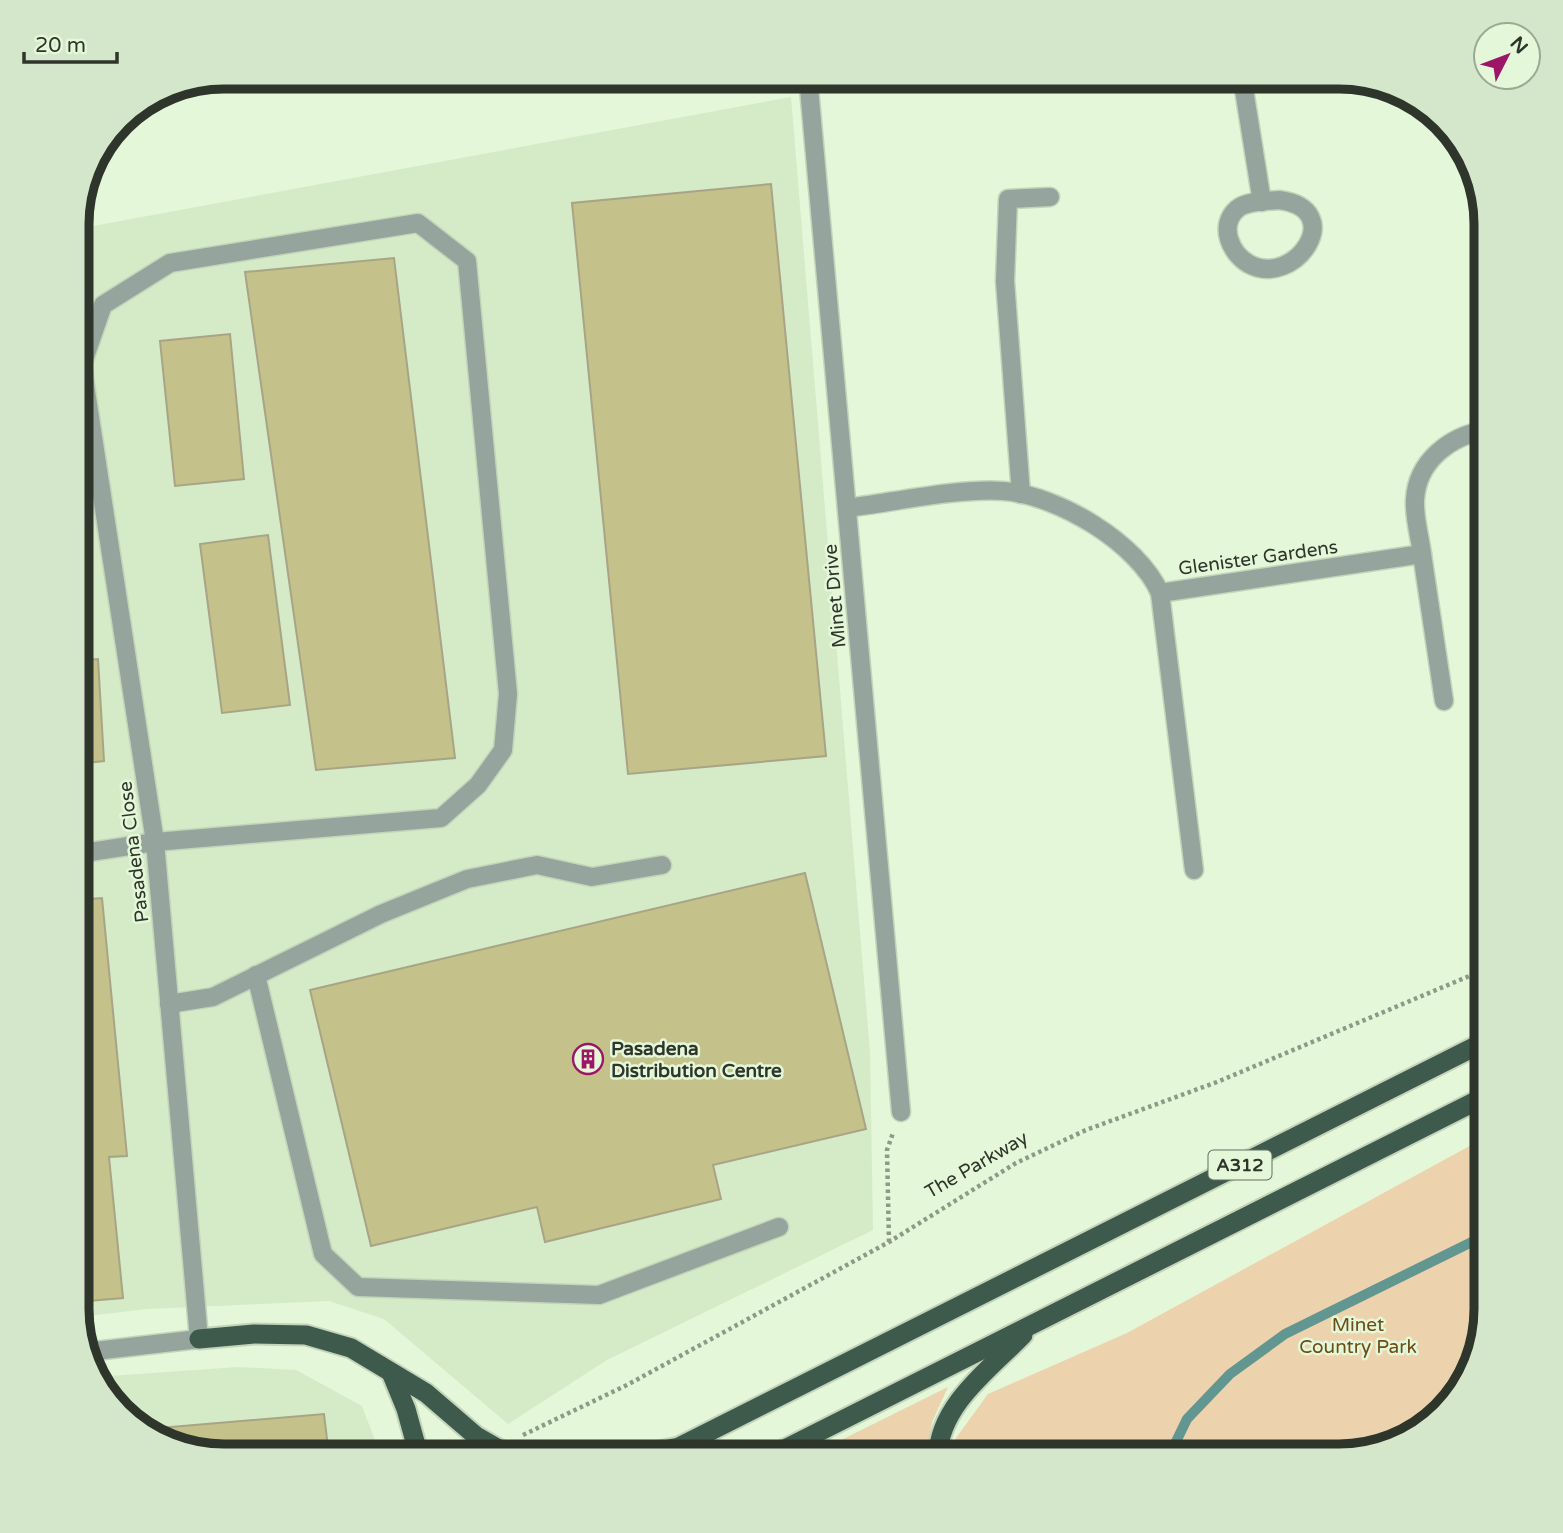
<svg xmlns="http://www.w3.org/2000/svg" width="1563" height="1533" viewBox="0 0 1563 1533" font-family="'Varela Round',sans-serif">
	<style>
		.built { fill: #d5eac7 }
		.green { fill: #ecd2ad }
		.lines { fill: none; stroke-linecap: round; stroke-linejoin: round }
		.stream { stroke: #629690; stroke-width: 10 }
		.building { fill: #c4c18a; stroke: #a7a586; stroke-width: 2 }
		.service-casing { stroke: #c3d4ba; stroke-width: 21 }
		.minor-casing { stroke: #c3d4ba; stroke-width: 21 }
		.tertiary-casing { stroke: #c3d4ba; stroke-width: 21 }
		.trunk-casing { stroke: #c3d4ba; stroke-width: 23 }
		.path { stroke: #8d9a85; stroke-width: 4.5; stroke-dasharray: 3.5 3.5; stroke-linecap: butt }
		.service { stroke: #95a49c; stroke-width: 18 }
		.minor { stroke: #95a49c; stroke-width: 18 }
		.tertiary { stroke: #95a49c; stroke-width: 18 }
		.trunk { stroke: #3e5a4c; stroke-width: 19 }
		.labels { text-anchor: middle; stroke-width: 5; stroke-linejoin: round; paint-order: stroke }
		.shield { fill: #e4f7d9; stroke: #656f5e; stroke-width: 2 }
		.shield-label { font-size: 18px; font-weight: bold; fill: #2e352a }
		.street-label { font-size: 19px; fill: #2e352a; stroke: #e4f7d9 }
		.poi-label { font-size: 19px; font-weight: bold; fill: #2e352a; stroke: #e4f7d9; text-anchor: start }
		.park-label { font-size: 19px; fill: #6d4c15; stroke: #e4f7d9 }
		.rim { fill: none; stroke: #2e352a; stroke-width: 9 }
	</style>
	<rect width="100%" height="100%" fill="#e4f7d9"/>
	<g class="built">
		<path d="M791,97L870,1053L873,1230L607,1360L508,1424L384,1319L329,1301L147,1309L79,1317L77,229Z"/>
		<path d="M238,1367L296,1370L362,1406L381,1456H225L168,1445L114,1406L96,1377Z"/>
	</g>
	<g class="green">
		<path d="M1486,1137V1308L1475,1365L1436,1419L1394,1445L1339,1456H951L956,1438L988,1394L1127,1333Z"/>
		<path d="M948,1387L932,1422L927,1456H838L817,1452Z"/>
	</g>
	<g class="lines">
		<path class="stream" d="M1169,1456L1187,1419L1230,1374L1285,1334L1486,1235"/>
	</g>
	<g class="building">
		<path d="M771,184L826,756L628,774L572,203Z"/>
		<path d="M394,258L455,758L316,770L245,272Z"/>
		<path d="M230,334L244,479L175,486L160,341Z"/>
		<path d="M268,535L290,705L222,713L200,544Z"/>
		<path d="M77,543L82,590H77Z"/>
		<path d="M98,659L104,761L77,764V661Z"/>
		<path d="M805,873L866,1129L713,1165L721,1199L545,1242L537,1207L371,1246L310,990Z"/>
		<path d="M102,898L127,1156L109,1157L123,1298L77,1302V900Z"/>
		<path d="M324,1414L329,1456H225L168,1445L147,1429Z"/>
	</g>
	<g class="lines">
		<g class="service-casing">
			<g id="service">
				<path d="M1160,593L1194,870"/>
				<path d="M256,975L323,1254L358,1287L599,1295L779,1227"/>
				<path d="M169,1004L213,997L381,914L467,879L537,865L592,877L662,865"/>
			</g>
		</g>
		<g class="minor-casing">
			<g id="minor">
				<path d="M808,77L901,1112"/>
				<path d="M1242,77L1262,202"/>
				<path d="M1279,200C1349,209 1295,289 1249,264C1231,254 1218,226 1237,209C1246,201 1267,201 1279,200Z"/>
				<path d="M77,357L82,365L155,842L199,1339"/>
				<path d="M1021,494L1005,281L1008,199L1050,197"/>
				<path d="M847,508C895,502 957,488 1003,491C1058,495 1138,543 1160,593L1422,554C1420,537 1414,518 1415,500C1417,461 1450,436 1486,430"/>
				<path d="M1422,554L1444,701"/>
				<path d="M77,854L155,842L441,818L478,785L503,750L508,694L467,261L418,223L170,263L103,305L82,365"/>
			</g>
		</g>
		<g class="tertiary-casing">
			<path id="tertiary" d="M86,1352L199,1339"/>
		</g>
		<g class="trunk-casing">
			<g id="trunk">
				<path d="M199,1339L254,1334L306,1335L351,1348L426,1393L476,1436L511,1456"/>
				<path d="M392,1375L406,1409L419,1456"/>
				<path d="M634,1456L674,1448"/>
				<path d="M661,1456L1486,1041"/>
				<path d="M771,1456L1486,1096"/>
				<path d="M938,1456C939,1405 991,1368 1023,1335"/>
			</g>
		</g>
		<g class="path">
			<path d="M889,1242L887,1150L893,1133"/>
			<path d="M523,1435L627,1385L889,1242L1016,1163L1086,1130L1217,1082L1486,969"/>
		</g>
		<use href="#service" class="service"/>
		<use href="#minor" class="minor"/>
		<use href="#tertiary" class="tertiary"/>
		<use href="#trunk" class="trunk"/>
	</g>
	<defs>
		<g id="building-ring" transform="scale(1.575)"><circle r="9.5" fill="#e4f7d9" stroke="#9c1566" stroke-width="1.5"/><path d="M-4-6H4V6H1V3H-1V6H-4ZM-2.5-4.3h1.7v1.8h-1.7ZM.8-4.3h1.7v1.8H.8ZM-2.5-1h1.7V.8h-1.7ZM.8-1h1.7V.8H.8Z" fill="#9c1566"/></g>
	</defs>
	<g fill-rule="evenodd">
		<use href="#building-ring" x="588" y="1059"/>
	</g>
	<g class="labels">
		<rect class="shield" x="1208.5" y="1150.5" width="63" height="29" rx="5"/>
		<g class="shield-label">
			<text x="1240" y="1171">A312</text>
		</g>
		<g class="street-label">
			<text transform="translate(1258 557) rotate(-8)" y="7">Glenister Gardens</text>
			<text transform="translate(834 596) rotate(-95)" y="7">Minet Drive</text>
			<text transform="translate(133 852) rotate(-97)" y="7">Pasadena Close</text>
			<text transform="translate(976 1164) rotate(-30)" y="7">The Parkway</text>
		</g>
		<g class="poi-label">
			<text x="611" y="1055">Pasadena<tspan x="611" dy="22">Distribution Centre</tspan></text>
		</g>
		<g class="park-label">
			<text x="1358" y="1331">Minet<tspan x="1358" dy="22">Country Park</tspan></text>
		</g>
	</g>
	<path d="M0 0H1563V1533H0ZM224 89H1339A135 135 0 0 1 1474 224V1309A135 135 0 0 1 1339 1444H224A135 135 0 0 1 89 1309V224A135 135 0 0 1 224 89Z" fill="#d5e7cb" fill-rule="evenodd"/>
	<path class="rim" d="M224 89H1339A135 135 0 0 1 1474 224V1309A135 135 0 0 1 1339 1444H224A135 135 0 0 1 89 1309V224A135 135 0 0 1 224 89Z"/>
	<g transform="translate(1507 56) rotate(48)"><circle r="33" fill="#e4f7d9" stroke="#9ba993" stroke-width="2"/>
	<path d="M0-5L12 26L0 18L-12 26Z" fill="#9c1566"/>
	<text y="-10" font-size="19" font-weight="bold" text-anchor="middle" fill="#2e352a">N</text>
	</g>
	<path d="M24 52v10h93v-10" fill="none" stroke="#2e352a" stroke-width="3.5"/>
	<text x="35" y="52" font-size="21" fill="#2e352a" stroke="#e4f7d9" stroke-width="5" paint-order="stroke">20 m</text>
</svg>
